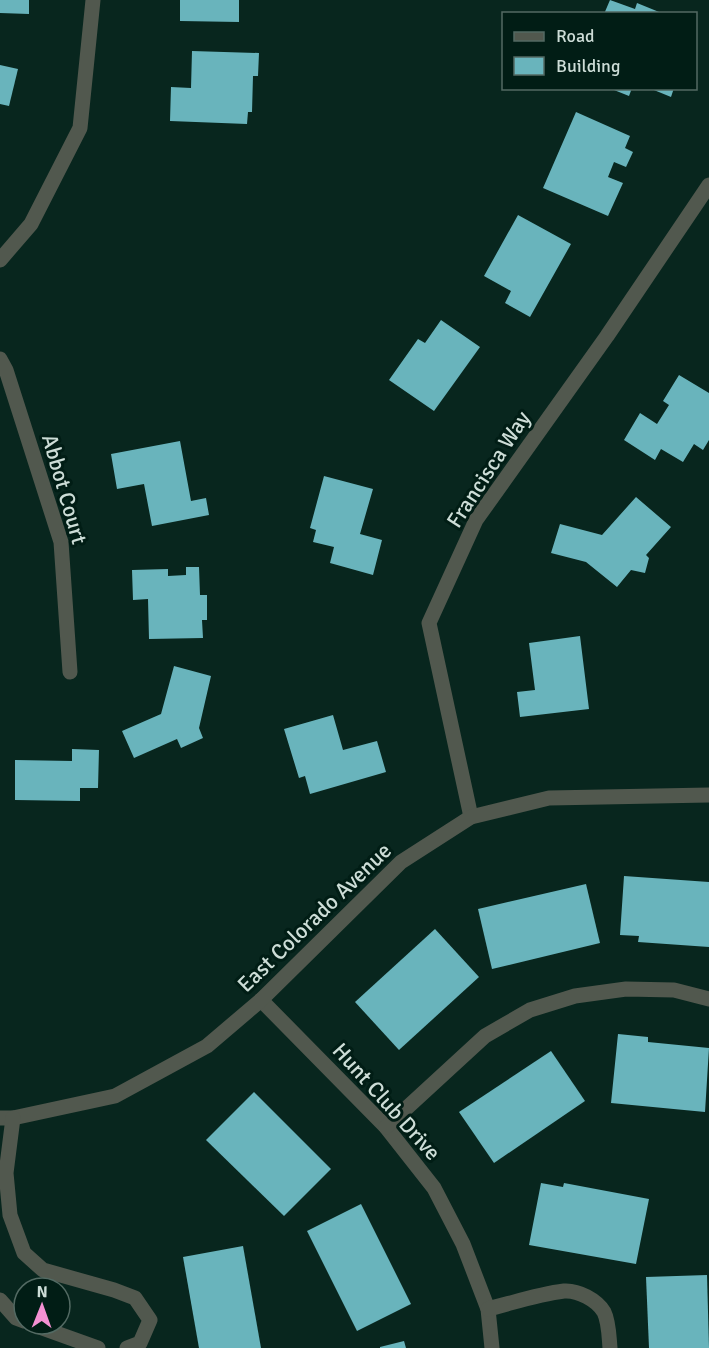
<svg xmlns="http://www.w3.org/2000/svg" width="709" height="1348" viewBox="0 0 709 1348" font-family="Signika,sans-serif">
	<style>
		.building { fill: #69b4bc }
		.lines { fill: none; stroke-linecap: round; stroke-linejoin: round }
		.minor { stroke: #51584e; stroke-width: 15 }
		.labels { text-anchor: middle; stroke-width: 6; stroke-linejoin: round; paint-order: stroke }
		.street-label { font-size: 22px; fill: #cdddd7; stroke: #011d15 }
	</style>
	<rect width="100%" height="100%" fill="#08261e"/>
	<g class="building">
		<path d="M0,0H29V14L0,13Z"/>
		<path d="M180,0H239V22L180,21Z"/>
		<path d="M610,0L635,9L637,3L664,14H604Z"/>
		<path d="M192,51L259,53L258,76H253L252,112H248L247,124L170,121L171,87L191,88Z"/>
		<path d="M0,65L18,69L9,106L0,104Z"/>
		<path d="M609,88H632L629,96Z"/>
		<path d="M649,88H674L671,97Z"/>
		<path d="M576,112L630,136L625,148L633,152L626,167L614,162L608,177L623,183L608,216L543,188Z"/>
		<path d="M518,215L571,244L530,317L505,303L511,291L484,276Z"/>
		<path d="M441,320L480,347L434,411L389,380L418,339L425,343Z"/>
		<path d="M679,375L709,393V440L703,450L694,444L683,462L661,449L655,460L624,440L640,413L657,424L669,405L663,401Z"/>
		<path d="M180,441L191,501L206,498L209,515L152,526L144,484L117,489L111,454Z"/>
		<path d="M324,476L373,489L360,534L382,540L373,575L330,563L334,547L313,542L316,530L310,528Z"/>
		<path d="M636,497L671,527L646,555L649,558L645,573L631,570L617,587L586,562L551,553L560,524L602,535Z"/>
		<path d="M186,567H199L200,595H207V620H202L203,638L149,639L148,599L133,600L132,570L168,569V576L186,575Z"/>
		<path d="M580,636L589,709L520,717L517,692L535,690L529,643Z"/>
		<path d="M174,666L211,676L199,728L203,738L181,748L177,739L134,758L122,731L161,714Z"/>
		<path d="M333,715L343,750L377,741L386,772L310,794L305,776L299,778L284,729Z"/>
		<path d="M72,749L99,750L98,788H80V801L15,800V760L72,761Z"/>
		<path d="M624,876L709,882V947L638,942L639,936L620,935Z"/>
		<path d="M586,884L600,943L492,969L478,909Z"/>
		<path d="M435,929L479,977L399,1050L355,1002Z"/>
		<path d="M618,1034L648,1037V1042L709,1048L705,1112L611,1103Z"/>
		<path d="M551,1051L585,1101L494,1163L459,1112Z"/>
		<path d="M254,1092L331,1169L284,1216L206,1140Z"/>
		<path d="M541,1183L563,1187L564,1183L649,1199L636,1264L529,1245Z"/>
		<path d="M361,1204L411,1304L357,1331L307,1231Z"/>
		<path d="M243,1246L261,1348H199L183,1257Z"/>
		<path d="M707,1275L709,1348H649L646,1277Z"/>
		<path d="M404,1341L406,1348H380V1347Z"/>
	</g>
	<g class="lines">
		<g class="minor">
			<path d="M0,260L31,224L80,128L93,0"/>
			<path d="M0,359L6,370L61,542L70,672"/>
			<path d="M471,817L429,623L476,520L607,336L709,185"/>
			<path d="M261,1000L386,1127L434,1188L463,1244L488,1309L492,1348"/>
			<path d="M0,1118H13L115,1096L207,1046L261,1000L401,862L471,817L549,798L709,795"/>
			<path d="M13,1118L6,1173L10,1215L24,1253L43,1270L114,1290L135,1298L150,1320L140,1343L127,1348"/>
			<path d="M386,1127L485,1036L530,1010L575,996L626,989L674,990L709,999"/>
			<path d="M0,1300L16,1318L24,1321"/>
			<path d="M488,1309C512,1303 539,1294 564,1291C578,1290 597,1300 604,1312C609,1322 609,1337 610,1348"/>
			<path d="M31,1324L98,1348"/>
		</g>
	</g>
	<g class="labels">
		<g class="street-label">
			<text transform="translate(488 469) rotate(-57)" y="8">Francisca Way</text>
			<text transform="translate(65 489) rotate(74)" y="8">Abbot Court</text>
			<text transform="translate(314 917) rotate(-44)" y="8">East Colorado Avenue</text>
			<text transform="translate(387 1101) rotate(48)" y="8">Hunt Club Drive</text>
		</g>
	</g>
	<rect x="502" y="12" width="195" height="78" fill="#011d15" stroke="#536a63" stroke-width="1.5"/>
	<rect x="514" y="32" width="30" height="9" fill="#51584e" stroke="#536a63" stroke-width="1.5"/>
	<text x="556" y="42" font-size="18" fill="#cdddd7">Road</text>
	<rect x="514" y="57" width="30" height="18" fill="#69b4bc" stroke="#536a63" stroke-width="1.5"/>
	<text x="556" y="72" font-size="18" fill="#cdddd7">Building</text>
	<g transform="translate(42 1306) rotate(1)"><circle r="28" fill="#011d15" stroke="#536a63" stroke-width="1.5"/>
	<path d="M0-4.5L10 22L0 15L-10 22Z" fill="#f491d3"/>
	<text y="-9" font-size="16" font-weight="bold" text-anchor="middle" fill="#cdddd7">N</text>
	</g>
</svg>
